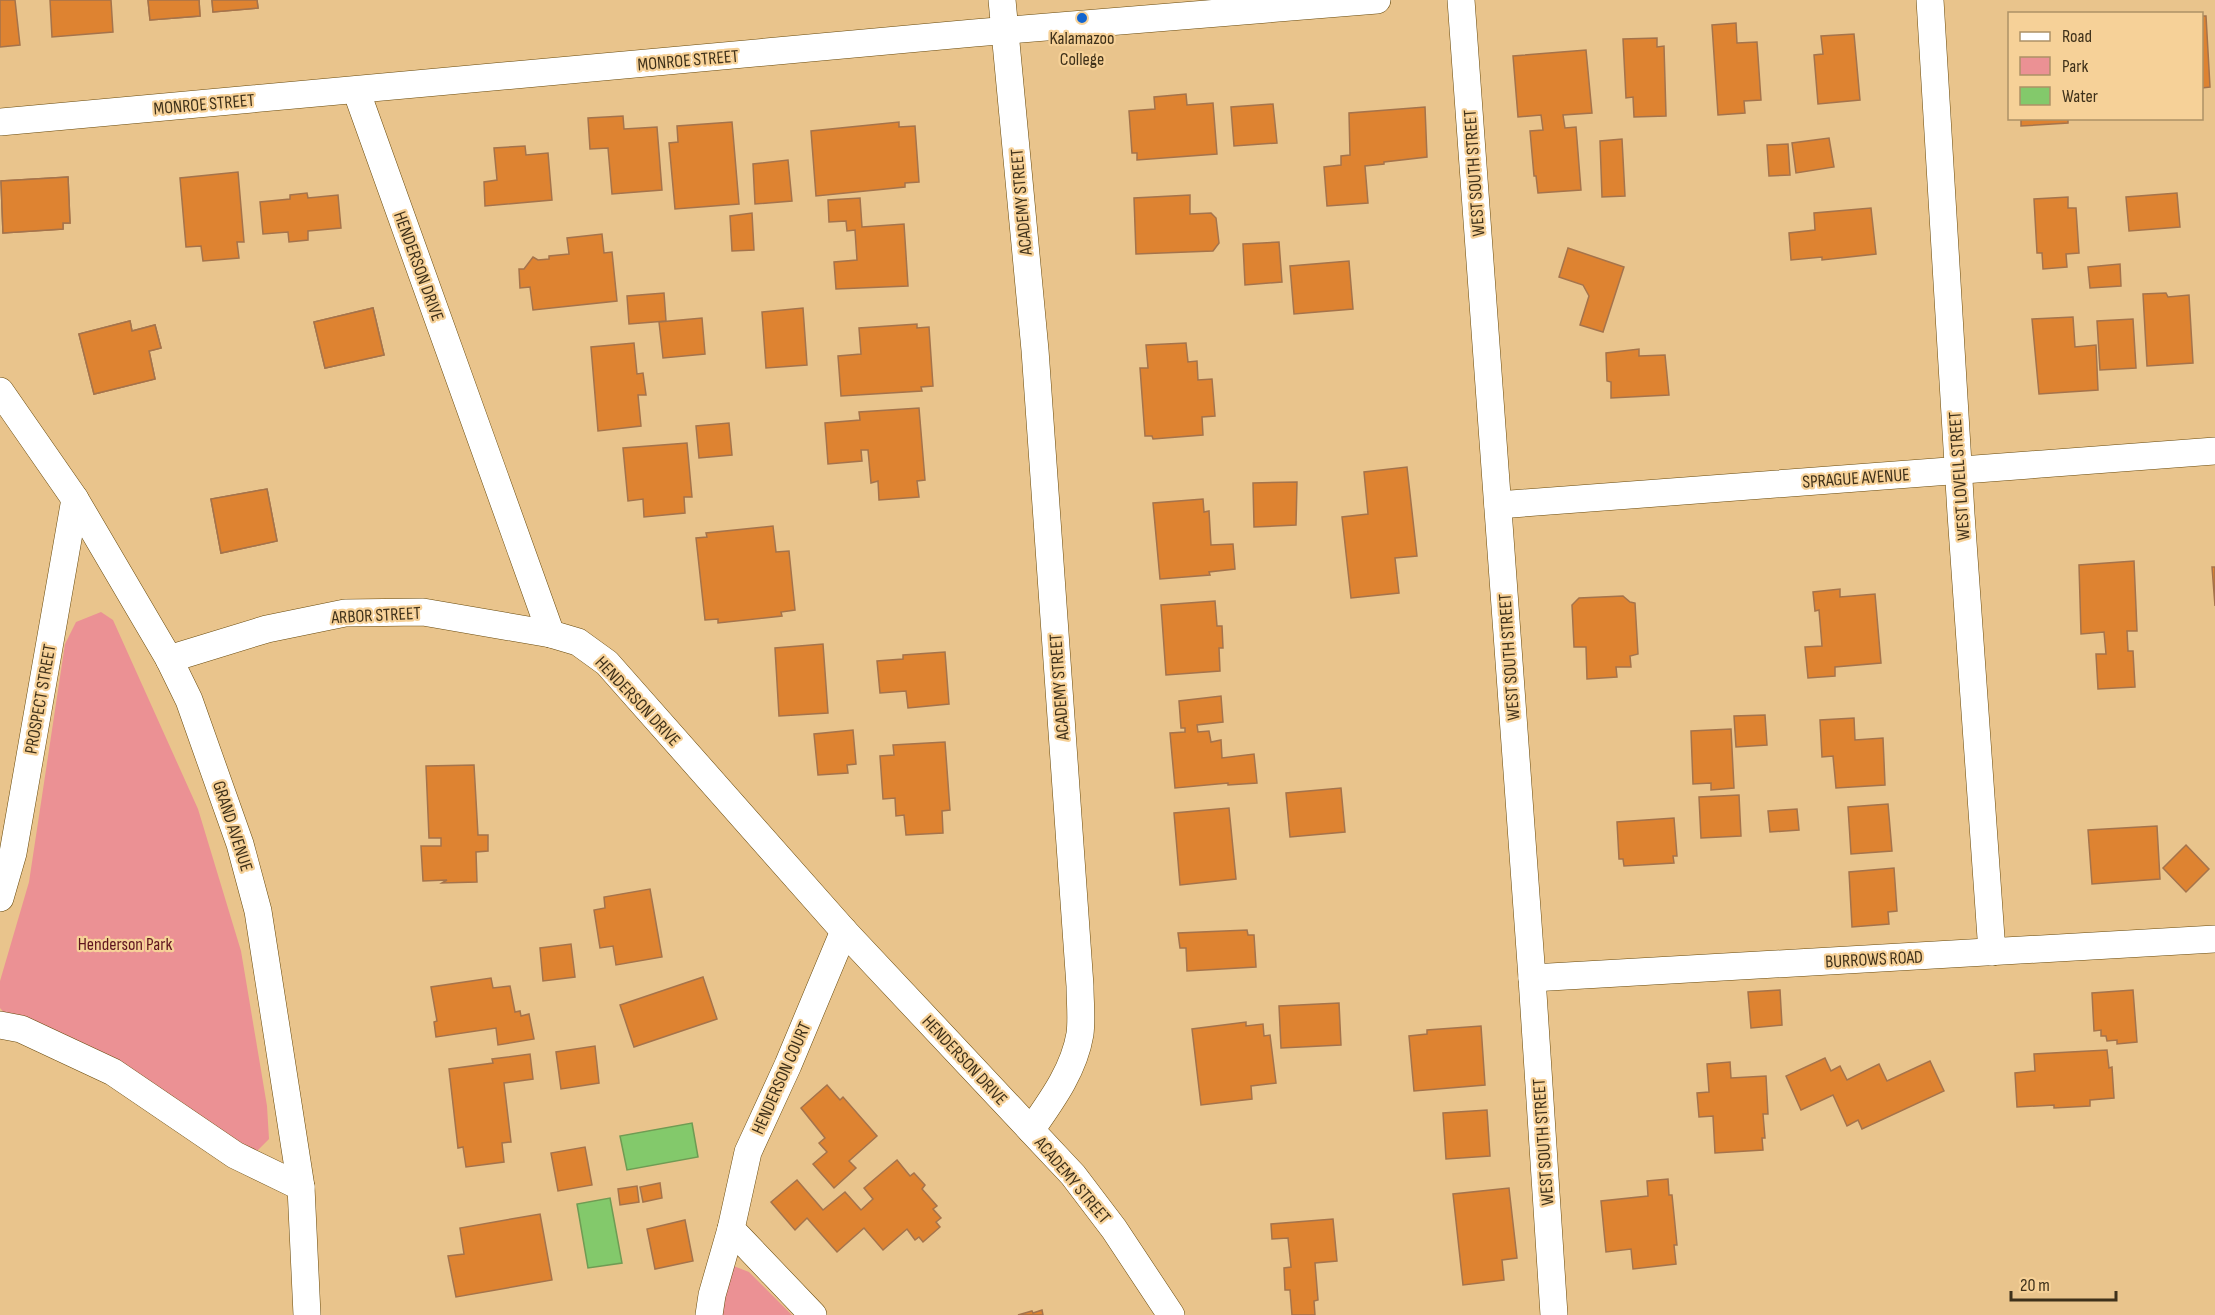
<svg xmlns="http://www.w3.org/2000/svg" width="2215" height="1315" viewBox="0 0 2215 1315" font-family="'Sofia Sans Condensed',sans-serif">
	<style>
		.green { fill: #eb9194 }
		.water { fill: #83c96b; stroke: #6f9b53; stroke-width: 1.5 }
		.building { fill: #de8331; stroke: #a5734b; stroke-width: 1.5 }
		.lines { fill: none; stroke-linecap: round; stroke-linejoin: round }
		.minor-casing { stroke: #68490b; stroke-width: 28 }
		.minor { stroke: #fff; stroke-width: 27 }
		.poi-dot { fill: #1365cf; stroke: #f6d198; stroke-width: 2 }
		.labels { text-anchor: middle; stroke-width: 4.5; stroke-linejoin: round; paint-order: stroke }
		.poi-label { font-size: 18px; fill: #3f311a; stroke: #f6d198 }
		.street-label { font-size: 18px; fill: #3f311a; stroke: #f6d198 }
		.park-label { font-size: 18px; fill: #5f151f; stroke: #f6d198 }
	</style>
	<rect width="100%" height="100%" fill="#e9c48c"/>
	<g class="green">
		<path d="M101,612L113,620L198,809L241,951L267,1106L269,1139L253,1155L5,1014L0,1008V981L29,882L65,644L76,622Z"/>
		<path d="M731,1265L749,1272L792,1315H716Z"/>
	</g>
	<g class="water">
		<path d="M692,1123L698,1157L627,1170L620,1136Z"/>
		<path d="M610,1198L622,1263L588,1268L577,1204Z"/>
	</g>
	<g class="building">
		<path d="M0,0H15L20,45L0,47Z"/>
		<path d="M50,0H111L113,32L52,37Z"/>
		<path d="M148,0H199L200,16L150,20Z"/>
		<path d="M148,0H199L200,16L150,20Z"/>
		<path d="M212,0H257L258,8L213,12Z"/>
		<path d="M212,0H257L258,8L213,12Z"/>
		<path d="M2202,16H2206L2210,87L2202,88Z"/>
		<path d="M1736,23L1737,43L1757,42L1761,100L1744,101L1745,113L1718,115L1712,25Z"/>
		<path d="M1854,34L1860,100L1818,104L1814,55L1823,54L1821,36Z"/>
		<path d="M1657,38V47L1664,46L1666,116L1634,117L1633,97L1626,98L1623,39Z"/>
		<path d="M1586,50L1592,113L1563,115L1565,128L1576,127L1581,190L1538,193L1536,176H1534L1530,131L1543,130L1541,115L1518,117L1513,56Z"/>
		<path d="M1186,94L1187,105L1213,103L1217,154L1137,160V153H1132L1129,111L1155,109L1154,97Z"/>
		<path d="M1273,104L1277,143L1234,146L1231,107Z"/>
		<path d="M1425,107L1427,157L1384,162V164L1365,166L1368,203L1327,206L1324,167L1341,165V156L1350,155L1349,113Z"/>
		<path d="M623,116L624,129L657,127L662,190L612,194L608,148L590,149L588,118Z"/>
		<path d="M2021,118H2068V123L2021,126Z"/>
		<path d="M732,122L739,204L675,209L669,143L678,142L677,126Z"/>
		<path d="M899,122V127L915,126L919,182L905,183V187L816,196L811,131Z"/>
		<path d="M1829,138L1834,167L1796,173L1792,143Z"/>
		<path d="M1622,139L1625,196L1602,197L1600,141Z"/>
		<path d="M1788,144L1790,175L1769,176L1767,145Z"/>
		<path d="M525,146L526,155L548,153L552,200L485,206L484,182L497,180L494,148Z"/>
		<path d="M788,160L792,201L755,204L753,164Z"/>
		<path d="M238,172L244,242H237L239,258L203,261L201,246L186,247L180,178Z"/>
		<path d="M68,177L70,223H63V229L3,233L1,181Z"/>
		<path d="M68,177L70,223H63V229L3,233L1,181Z"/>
		<path d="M307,193L308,198L338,195L341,228L308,231V240L289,242L288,232L263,234L260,202L290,199V195Z"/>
		<path d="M2177,193L2180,227L2129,231L2126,197Z"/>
		<path d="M1190,195V214L1211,213L1216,218L1219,243L1213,251L1136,254L1134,198Z"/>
		<path d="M2068,197V208H2076L2079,253L2066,254L2067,267L2043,269L2042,253H2037L2034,199Z"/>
		<path d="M860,198L862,227L904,224L908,286L836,289L834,262L857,260L855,230L847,231L846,221L829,222L828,200Z"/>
		<path d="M1871,208L1876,254L1822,260V257L1791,260L1789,233L1815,230L1814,213Z"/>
		<path d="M752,213L754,250L732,251L730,216Z"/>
		<path d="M602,234L604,253L612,252L617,301L533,310L530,287L520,288L519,269H524L533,257L538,260L549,259V256L569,254L567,238Z"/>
		<path d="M1279,242L1282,282L1245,285L1243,244Z"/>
		<path d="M1568,248L1624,267L1603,332L1580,325L1589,296L1583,285L1559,277Z"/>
		<path d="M1349,261L1353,309L1294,314L1290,266Z"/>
		<path d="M2120,264L2121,286L2090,288L2088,267Z"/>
		<path d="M664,293L666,321L629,324L627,296Z"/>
		<path d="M2166,293L2168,297L2189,295L2193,363L2147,366L2143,294Z"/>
		<path d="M373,308L384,355L325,368L314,322Z"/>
		<path d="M373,308L384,355L325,368L314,322Z"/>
		<path d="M803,308L807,365L766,368L762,312Z"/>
		<path d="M2073,317L2075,347L2096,345L2098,390L2039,394L2032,319Z"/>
		<path d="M702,318L705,354L663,358L659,322Z"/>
		<path d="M2133,319L2136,368L2100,370L2097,321Z"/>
		<path d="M130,321L132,331L155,325L161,348L149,351L155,379L94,394L79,334Z"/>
		<path d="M130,321L132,331L155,325L161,348L149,351L155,379L94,394L79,334Z"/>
		<path d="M917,324V328L929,327L933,386L921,387L922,391L841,396L838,356L861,354L859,328Z"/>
		<path d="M634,343L637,374L643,373L646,395H638L641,426L598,431L591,347Z"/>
		<path d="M1186,343L1188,362L1197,361L1198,380L1212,379L1215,416L1202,417L1203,435L1153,439L1152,436H1145L1140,368H1148L1146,345Z"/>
		<path d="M1639,349V356L1665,355L1669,395L1611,398V382L1607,381L1606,353Z"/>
		<path d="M919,408L925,480L917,481L919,497L879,500L878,481L871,483L868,450H861L862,461L828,464L825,423L860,420L859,412Z"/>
		<path d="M729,423L732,455L699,458L696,426Z"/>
		<path d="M687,443L692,497H684L685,513L644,517L643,499L628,501L623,448Z"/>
		<path d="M1407,467L1417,556L1395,558L1399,593L1351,598L1342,517L1368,514L1364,472Z"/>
		<path d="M1297,482L1296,525L1254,527L1253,483Z"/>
		<path d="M267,489L277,541L221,553L211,499Z"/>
		<path d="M267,489L277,541L221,553L211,499Z"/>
		<path d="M1203,499L1204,512L1209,511L1211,545L1233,544L1235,569L1209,572L1210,575L1160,579L1153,503Z"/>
		<path d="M773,526L776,552L789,551L795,610L781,612L782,616L718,623V619L705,620L696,538L707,537L706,533Z"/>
		<path d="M2134,561L2137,631H2127L2128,651H2133L2135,687L2098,689L2096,654H2106L2104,632L2081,634L2079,565Z"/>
		<path d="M2212,567H2215V606Z"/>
		<path d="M1840,589V597L1875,594L1881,663L1835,667V676L1808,678L1805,647L1822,646L1819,610L1815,611L1813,592Z"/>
		<path d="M1623,596L1630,602L1635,603L1638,654L1630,656L1631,667H1616L1617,677L1587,679L1586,647H1574L1572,605L1579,598Z"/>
		<path d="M1215,601L1217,626H1222L1223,648H1219L1220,671L1166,675L1161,605Z"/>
		<path d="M823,644L828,713L779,716L775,648Z"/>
		<path d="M945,652L949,704L908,708L906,691L880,693L877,661L903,659V655Z"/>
		<path d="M1221,696L1223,722L1197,725L1198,732L1209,731L1211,742L1221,740L1222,758L1254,754L1257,783L1228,785V783L1175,788L1170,733L1185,732V728H1181L1179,701Z"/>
		<path d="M1765,715L1767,745L1736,747L1734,716Z"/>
		<path d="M1854,718L1855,740L1883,738L1885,785L1836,788L1833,756L1822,757L1820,720Z"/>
		<path d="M1731,729L1734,788L1711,790V783L1693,784L1691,731Z"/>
		<path d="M853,730L856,764L847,765L848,773L818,775L814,734Z"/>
		<path d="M945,742L950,810L942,811L943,833L906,835L904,815L896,816L895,798L883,799L880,756L894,755L893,745Z"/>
		<path d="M474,765L478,835H488V851L476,852L477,882L442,883L447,880L423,881L421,846H441V838H429L426,766Z"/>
		<path d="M1341,788L1345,832L1290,837L1286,793Z"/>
		<path d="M1739,795L1741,836L1701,838L1699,797Z"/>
		<path d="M1888,804L1892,851L1851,854L1848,807Z"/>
		<path d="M1229,808L1236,879L1180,885L1174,813Z"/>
		<path d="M1797,809L1799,830L1770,832L1768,811Z"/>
		<path d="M1674,818L1677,856H1673L1674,863L1624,866L1623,859H1619L1617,822Z"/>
		<path d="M2157,826L2160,879L2092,884L2088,830Z"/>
		<path d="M2186,845L2209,869L2186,892L2163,868Z"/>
		<path d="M1894,868L1897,911L1888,912L1889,924L1852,927L1849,872Z"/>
		<path d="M650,889L662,957L616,965L613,946L600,948L594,910L605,908L604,897Z"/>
		<path d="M1247,930L1248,935H1254L1256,967L1187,971L1186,948H1180L1178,933Z"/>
		<path d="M571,944L575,977L543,981L540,948Z"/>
		<path d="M703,977L717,1019L634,1047L620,1005Z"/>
		<path d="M491,978L493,988L510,986L515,1012L520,1011L521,1016L529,1014L534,1039L498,1045L496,1028L436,1037L434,1022L437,1021L431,987Z"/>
		<path d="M1780,990L1782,1025L1751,1028L1748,992Z"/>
		<path d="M2133,990L2137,1042L2117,1044V1040L2107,1041L2106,1036H2101V1030L2094,1031L2092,993Z"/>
		<path d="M1339,1003L1341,1045L1281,1048L1279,1006Z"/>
		<path d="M1246,1022V1026L1263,1024L1264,1036L1270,1035L1276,1083L1251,1086L1252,1099L1201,1105L1192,1029Z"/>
		<path d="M1481,1026L1485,1085L1414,1091L1409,1036L1427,1034V1030Z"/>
		<path d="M595,1046L599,1083L561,1089L556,1052Z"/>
		<path d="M2107,1050L2109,1068L2112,1067L2114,1098L2090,1100V1106L2054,1108V1105L2017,1107L2015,1073L2035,1071L2034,1054Z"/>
		<path d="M530,1054L533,1079L504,1083L511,1142L502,1143L504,1162L466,1167L463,1147L458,1148L449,1069L493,1063L492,1059Z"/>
		<path d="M1825,1058L1831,1071L1840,1066L1847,1080L1879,1064L1887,1081L1930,1061L1944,1091L1862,1129L1858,1120L1847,1126L1833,1095L1801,1110L1786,1076Z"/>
		<path d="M1730,1062L1731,1078L1766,1076L1768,1114H1763L1765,1138H1762L1763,1150L1715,1153L1713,1116L1699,1117L1697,1093L1709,1092L1707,1064Z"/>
		<path d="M827,1085L840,1100L843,1097L877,1136L849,1161L856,1168L834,1188L813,1164L827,1152L819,1143L825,1138L801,1108Z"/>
		<path d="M1487,1110L1490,1156L1446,1159L1443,1113Z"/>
		<path d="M585,1147L592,1185L558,1191L551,1153Z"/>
		<path d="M897,1160L910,1176L914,1173L925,1185L922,1189L937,1206L933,1209L941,1218L936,1222L940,1227L923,1242L919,1237L915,1240L907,1229L883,1250L864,1228L837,1252L807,1218L795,1230L771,1202L797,1180L823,1210L845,1192L861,1210L873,1199L864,1188Z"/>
		<path d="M1668,1179L1669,1195H1672L1677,1245H1674L1676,1264L1633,1269L1631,1249L1606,1252L1601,1201L1648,1196L1647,1181Z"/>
		<path d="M660,1183L662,1198L643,1202L640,1187Z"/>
		<path d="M637,1186L639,1202L620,1205L618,1189Z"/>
		<path d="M1509,1188L1517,1258L1502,1260L1504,1280L1463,1285L1453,1194Z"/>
		<path d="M540,1214L552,1280L456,1297L448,1256L464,1254L460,1228Z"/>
		<path d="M1333,1219L1337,1261L1315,1263L1318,1300L1314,1301L1315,1315H1292L1290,1290H1285L1284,1268L1291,1267L1288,1238L1272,1239L1271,1224Z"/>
		<path d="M685,1220L693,1261L655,1269L647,1229Z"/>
		<path d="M1042,1310L1043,1315H1018L1032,1311L1033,1313Z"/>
	</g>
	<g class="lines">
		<g class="minor-casing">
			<g id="minor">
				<path d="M1002,0L1035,350L1080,986C1080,1002 1082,1018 1080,1034C1074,1070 1052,1100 1031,1130"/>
				<path d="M1461,0L1532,978L1554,1315"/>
				<path d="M1930,0L1961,514L1992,952"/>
				<path d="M356,90L551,634L578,642L607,663L844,931L1073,1175L1114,1229L1171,1315"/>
				<path d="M0,122L974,33L1377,0"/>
				<path d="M0,391L75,499L169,659L189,700L240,844L258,911L301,1187L307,1315"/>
				<path d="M1498,505L2215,451"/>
				<path d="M169,659L267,629L345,613L423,612L551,634"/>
				<path d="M0,898L13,853L75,499"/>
				<path d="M1532,978L2215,939"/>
				<path d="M0,1025L21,1029L113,1072L235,1155L301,1187"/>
				<path d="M709,1315L712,1295L731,1229"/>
				<path d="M813,1315L731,1229L748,1152L788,1065L844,931"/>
			</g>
		</g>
		<use href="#minor" class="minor"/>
	</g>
	<circle class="poi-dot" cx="1082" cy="18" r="6"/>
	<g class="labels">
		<g class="poi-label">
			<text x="1082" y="44">Kalamazoo<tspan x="1082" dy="21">College</tspan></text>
		</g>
		<g class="street-label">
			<text transform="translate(688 60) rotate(-5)" y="6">MONROE STREET</text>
			<text transform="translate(204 104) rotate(-5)" y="6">MONROE STREET</text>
			<text transform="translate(1474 173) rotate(-94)" y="6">WEST SOUTH STREET</text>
			<text transform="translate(1021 202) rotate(-95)" y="6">ACADEMY STREET</text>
			<text transform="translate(419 266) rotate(70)" y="6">HENDERSON DRIVE</text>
			<text transform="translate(1959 476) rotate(-94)" y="6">WEST LOVELL STREET</text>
			<text transform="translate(1856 478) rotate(-4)" y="6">SPRAGUE AVENUE</text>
			<text transform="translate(376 615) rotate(-3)" y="6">ARBOR STREET</text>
			<text transform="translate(1509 657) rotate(-94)" y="6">WEST SOUTH STREET</text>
			<text transform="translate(1059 687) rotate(-94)" y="6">ACADEMY STREET</text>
			<text transform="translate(40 699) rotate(-80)" y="6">PROSPECT STREET</text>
			<text transform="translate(638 701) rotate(47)" y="6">HENDERSON DRIVE</text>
			<text transform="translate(233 826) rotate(72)" y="6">GRAND AVENUE</text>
			<text transform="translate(1874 959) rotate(-3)" y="6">BURROWS ROAD</text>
			<text transform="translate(965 1060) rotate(47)" y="6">HENDERSON DRIVE</text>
			<text transform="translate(781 1078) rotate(-66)" y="6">HENDERSON COURT</text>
			<text transform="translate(1543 1142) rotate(-94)" y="6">WEST SOUTH STREET</text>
			<text transform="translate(1073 1180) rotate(50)" y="6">ACADEMY STREET</text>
		</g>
		<g class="park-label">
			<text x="125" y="950">Henderson Park</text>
		</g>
	</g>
	<rect x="2008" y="12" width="195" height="108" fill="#f6d198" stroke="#ad9166" stroke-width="1.5"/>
	<rect x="2020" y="32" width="30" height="9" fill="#ffffff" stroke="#ad9166" stroke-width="1.5"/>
	<text x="2062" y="42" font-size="18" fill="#3f311a">Road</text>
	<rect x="2020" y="57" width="30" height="18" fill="#eb9194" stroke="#ad9166" stroke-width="1.5"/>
	<text x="2062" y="72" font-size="18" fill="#3f311a">Park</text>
	<rect x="2020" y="87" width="30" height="18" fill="#83c96b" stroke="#ad9166" stroke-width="1.5"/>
	<text x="2062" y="102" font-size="18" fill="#3f311a">Water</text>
	<path d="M2011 1291v9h105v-9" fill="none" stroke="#3f311a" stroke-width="3"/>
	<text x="2020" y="1291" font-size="18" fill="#3f311a" stroke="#f6d198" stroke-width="4.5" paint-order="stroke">20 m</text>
</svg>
